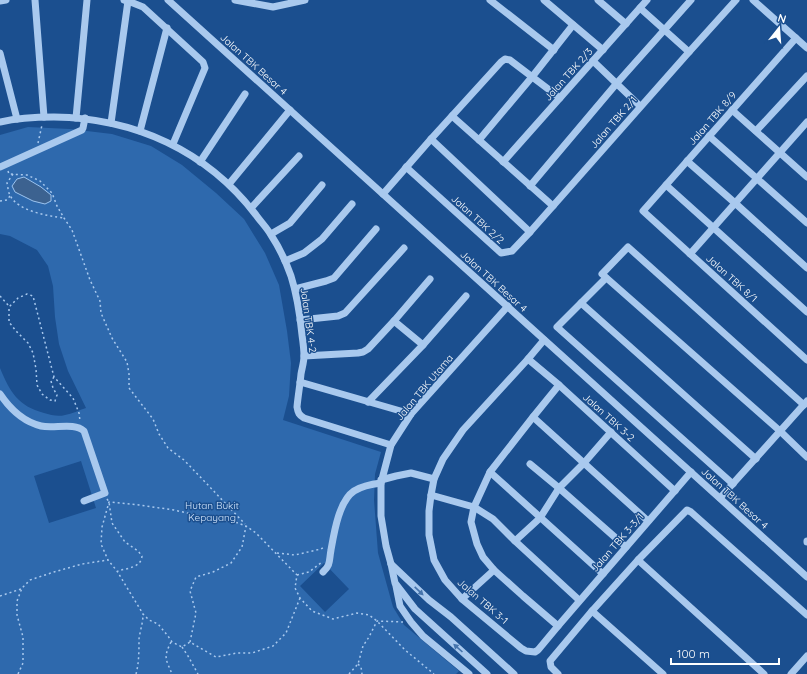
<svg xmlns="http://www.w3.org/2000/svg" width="807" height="674" viewBox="0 0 807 674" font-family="Quicksand,sans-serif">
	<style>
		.green { fill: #2e69ad; fill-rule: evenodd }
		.water { fill: #3c6290; stroke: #9cc4f0 }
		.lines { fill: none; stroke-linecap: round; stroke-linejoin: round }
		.path { stroke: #a9c9ee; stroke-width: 1.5; stroke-dasharray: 2 3; stroke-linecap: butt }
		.minor { stroke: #a9c9ee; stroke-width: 7 }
		.oneway { fill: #4674ac }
		.labels { text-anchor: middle; stroke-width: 3; stroke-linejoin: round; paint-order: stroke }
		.street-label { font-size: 10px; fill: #fff; stroke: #1b4f8f }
		.park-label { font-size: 10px; fill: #cfe3fa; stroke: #1b4f8f }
	</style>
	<rect width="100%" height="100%" fill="#1b4f8f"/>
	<path class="green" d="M28,127L70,129L112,134L151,146L182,165L216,193L244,219L265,253L279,285L287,331L291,363L289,396L283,420L381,452L375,474L374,500L378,553L393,607L404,625L459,671L456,674H0V368C10,392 18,406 44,413C51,415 58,417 65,415C72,414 79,410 86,408L68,371L59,344L55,317L53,286L48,266L37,250L10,236L0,234V135ZM81,461L96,508L49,523L34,476ZM324,563L349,589L325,612L300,586Z"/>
	<path class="water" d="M24,177L41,187L51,195V201L45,204L33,201L15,192L12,186L17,179Z"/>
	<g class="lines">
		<g class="path">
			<path d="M38,143L42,125"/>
			<path d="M8,171L9,174L27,175L40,181L52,193L57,206L64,218L72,230L90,280L100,301L101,313L112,338L127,362L129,374V388L153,419L159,434L168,448L184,460L207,484L245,524"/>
			<path d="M13,174L7,183C8,187 8,192 10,195C17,211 48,216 64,218"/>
			<path d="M0,201L7,200L10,196"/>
			<path d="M0,296L9,306"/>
			<path d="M54,377L51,381L53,388L57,395L55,401L50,400L42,394L37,385L36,369L33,353L28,343L16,331L9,322V307L18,298L27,294L33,296L54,377L73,398L79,413L80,421"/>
			<path d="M107,499L109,502L112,523L125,542L138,551L142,556C141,568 127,568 118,571"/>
			<path d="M277,553L295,555L321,549L324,547"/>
			<path d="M297,575L309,572L322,562"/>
			<path d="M0,596L21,589"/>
			<path d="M300,598L286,633L273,646L252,653H237L216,657L190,642L182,647L172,642L168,636L158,624L149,620L143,614L117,571L108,560L101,544L102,527L109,502L139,505L174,510L213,519L235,522L246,526L256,533L297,575L295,588L300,598L312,611L333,619L357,613L369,615L377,621L405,650L434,674"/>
			<path d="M171,642C163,658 166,659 172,674"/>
			<path d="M190,642L196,613L190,591L196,577L213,572L231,563L242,547L246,526"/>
			<path d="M182,647L188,656L198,674"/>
			<path d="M358,664L361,667L362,674"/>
			<path d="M18,674L23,663V637L17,615V601L22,588L30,580L54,572L82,564L108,560"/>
			<path d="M136,674C139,663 139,651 139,639C140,631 143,623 143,614"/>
			<path d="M349,674L358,664L363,646L369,637L377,621L403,622"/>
		</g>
		<g class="minor">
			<path d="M35,0L44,117"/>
			<path d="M124,0L128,1L143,7L203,62L205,68L173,144"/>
			<path d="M168,0L807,577"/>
			<path d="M235,0L273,7L305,0"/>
			<path d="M490,0L554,50"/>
			<path d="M544,0L603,50"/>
			<path d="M598,0L626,24"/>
			<path d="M753,0L807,48"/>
			<path d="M0,1L6,0"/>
			<path d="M640,8L689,52"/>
			<path d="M796,38L643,211L807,360"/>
			<path d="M0,53L17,119"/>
			<path d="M593,61L640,106"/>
			<path d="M732,110L807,177"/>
			<path d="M452,116L553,206"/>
			<path d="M76,118L87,0"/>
			<path d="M0,122C17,118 36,117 54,117C135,118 207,151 256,215C261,222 267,228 271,235C279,247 286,262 291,276C297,295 300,315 302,335C303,342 304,349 304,356C304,362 302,368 301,374C300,385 298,396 297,407C298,413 299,415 304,418L391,445"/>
			<path d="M111,123L128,1"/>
			<path d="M140,131L167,28"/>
			<path d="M756,131L807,76"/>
			<path d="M709,136L807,223"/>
			<path d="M431,139L530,232"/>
			<path d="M479,140L532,77L573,25"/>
			<path d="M687,161L735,203L807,268"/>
			<path d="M200,162L245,94"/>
			<path d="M503,162L647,0"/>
			<path d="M0,167L82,130L83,128L85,118"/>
			<path d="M406,167L501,253L512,251L530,232L689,52L736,0"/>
			<path d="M229,184L290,110"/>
			<path d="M666,185L807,312"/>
			<path d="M530,186L617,83L691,0"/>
			<path d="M383,194L431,139L501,62L505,59L510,60L560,98"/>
			<path d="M251,208L299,156"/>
			<path d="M271,234L290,223L322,185"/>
			<path d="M690,254L807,122"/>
			<path d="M285,261L304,253L322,239L352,204"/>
			<path d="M606,278L557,327L733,484"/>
			<path d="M295,289L326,281L334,278L376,229"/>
			<path d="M581,303L756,459"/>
			<path d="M300,320L338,316L345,313L404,248"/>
			<path d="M394,321L423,345L466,296"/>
			<path d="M544,340L528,359L463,430L443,459L434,479L431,495L429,511V535L434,560L445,580L462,599L521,648L526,651L535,652L538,650L558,626L691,472"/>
			<path d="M304,356L358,353L363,352L368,349L394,321L430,279"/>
			<path d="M528,359L559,385L675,491"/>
			<path d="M300,382L411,414"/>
			<path d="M0,394C10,409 24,422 41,426C54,429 74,422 84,431L105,493L84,501"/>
			<path d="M368,402L423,345"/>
			<path d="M804,405L628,247L602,274L780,431L807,457"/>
			<path d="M533,417L648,521"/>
			<path d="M530,464L559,488L626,547"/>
			<path d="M490,472L603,574"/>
			<path d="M381,480L396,476L411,473L434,479"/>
			<path d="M431,495L474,507L493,519L515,541L579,600"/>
			<path d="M720,498L807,401"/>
			<path d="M515,541L540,518L559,488L584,463L611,432"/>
			<path d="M807,541V542"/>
			<path d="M638,560L764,674"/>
			<path d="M391,564L429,600L451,617L514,674"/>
			<path d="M323,572C331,565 329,560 331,550C334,533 339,501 354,491C362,486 372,484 381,483"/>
			<path d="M396,586L400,606L411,622L423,636L469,674"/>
			<path d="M462,599L494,570"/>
			<path d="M592,611L663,674"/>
			<path d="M558,626L523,596L494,570L483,557L477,544L471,522L474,507L490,472L533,417L559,385"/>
			<path d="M487,674L415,609L395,583L391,564L386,546L381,516V483L391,445L411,414L508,306"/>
			<path d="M558,674L551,667L550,661L592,611L638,560L687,510L691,512L807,615"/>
			<path d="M791,674L807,656"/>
		</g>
	</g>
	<defs><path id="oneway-solid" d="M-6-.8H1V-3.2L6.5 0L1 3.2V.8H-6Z"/></defs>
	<g class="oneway">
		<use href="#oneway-solid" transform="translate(419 591) rotate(44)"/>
		<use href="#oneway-solid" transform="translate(458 648) rotate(-138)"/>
	</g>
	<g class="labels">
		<g class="street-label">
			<text transform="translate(254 64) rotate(42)" y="4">Jalan TBK Besar 4</text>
			<text transform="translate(568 74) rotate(-48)" y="4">Jalan TBK 2/3</text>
			<text transform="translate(712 118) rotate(-49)" y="4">Jalan TBK 8/9</text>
			<text transform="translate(613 122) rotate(-49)" y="4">Jalan TBK 2/1</text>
			<text transform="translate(478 219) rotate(42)" y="4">Jalan TBK 2/2</text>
			<text transform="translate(732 278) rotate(42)" y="4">Jalan TBK 8/1</text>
			<text transform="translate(494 281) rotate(42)" y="4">Jalan TBK Besar 4</text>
			<text transform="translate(309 320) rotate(82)" y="4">Jalan TBK 4-2</text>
			<text transform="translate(424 387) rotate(-50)" y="4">Jalan TBK Utama</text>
			<text transform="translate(609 417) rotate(42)" y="4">Jalan TBK 3-2</text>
			<text transform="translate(735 498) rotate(42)" y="4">Jalan TBK Besar 4</text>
			<text transform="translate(617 542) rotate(-49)" y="4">Jalan TBK 3-3/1</text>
			<text transform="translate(483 601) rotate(41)" y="4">Jalan TBK 3-1</text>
		</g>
		<g class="park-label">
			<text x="212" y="509">Hutan Bukit<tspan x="212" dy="12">Kepayang</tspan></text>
		</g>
	</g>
	<g transform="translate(779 28) rotate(17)" stroke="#1b4f8f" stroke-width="3" paint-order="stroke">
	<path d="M0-3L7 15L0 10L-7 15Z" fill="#ffffff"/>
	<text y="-6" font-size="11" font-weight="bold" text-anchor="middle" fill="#ffffff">N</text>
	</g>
	<path d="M671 658v6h108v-6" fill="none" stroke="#ffffff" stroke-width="2"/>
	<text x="677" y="658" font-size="12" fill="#ffffff" stroke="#1b4f8f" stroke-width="3" paint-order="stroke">100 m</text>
</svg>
